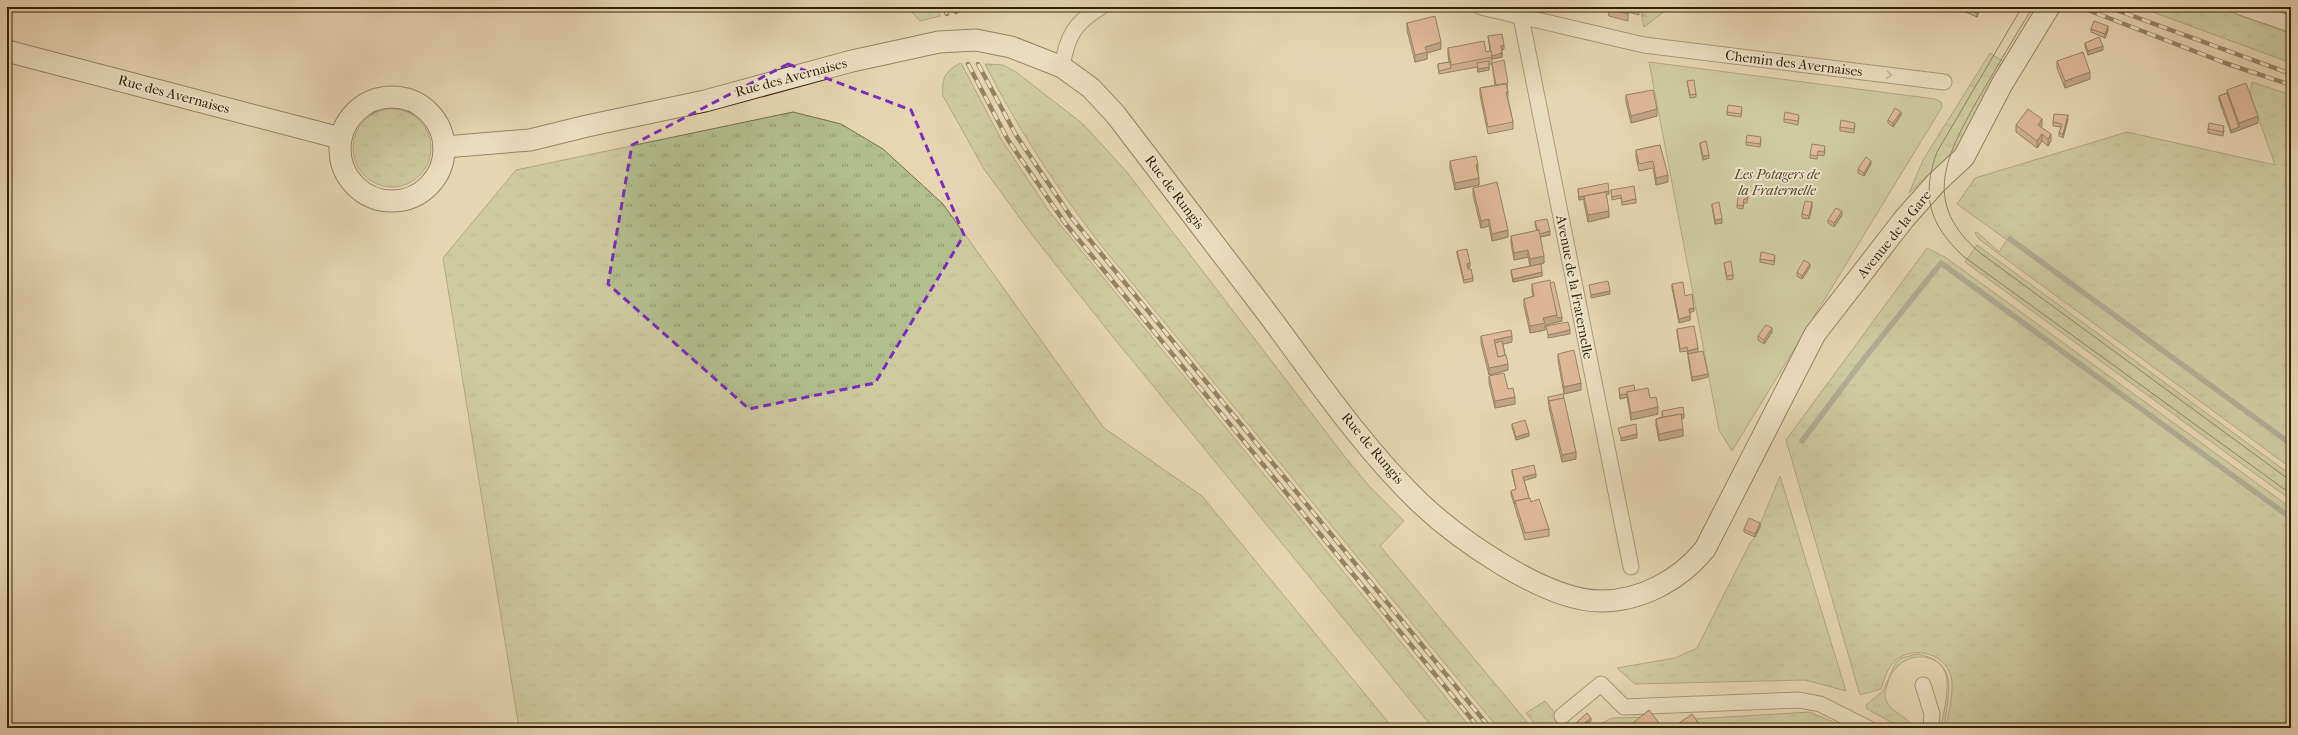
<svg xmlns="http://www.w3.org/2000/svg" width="2298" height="735" viewBox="0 0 2298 735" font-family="'IM FELL French Canon',serif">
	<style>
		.grass { fill: url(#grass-tufts); stroke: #747049 }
		.forest { fill: url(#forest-firs); stroke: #747049 }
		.garden { fill: #b3be8d; stroke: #747049 }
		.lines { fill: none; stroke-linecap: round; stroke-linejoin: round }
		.stream { stroke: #717b6f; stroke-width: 5.5 }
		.minor-casing { stroke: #604e30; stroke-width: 17 }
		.secondary-casing { stroke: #342105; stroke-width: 23 }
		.minor { stroke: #efe4cd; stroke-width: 15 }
		.secondary { stroke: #efe4cd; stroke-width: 21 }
		.tram { stroke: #342105; stroke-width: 1 }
		.rail-casing { stroke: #342105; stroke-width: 4.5 }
		.rail { stroke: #efe4cd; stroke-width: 3; stroke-dasharray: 9; stroke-linecap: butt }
		.wall { fill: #b68068; stroke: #342105 }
		.shaded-wall { fill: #946855; stroke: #342105 }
		.building { fill: #d49579; stroke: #342105 }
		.oneway { stroke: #9b8c73 }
		.marked { fill: none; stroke: #7b2cbf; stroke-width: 3; stroke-dasharray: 8 5; stroke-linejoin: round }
		.labels { text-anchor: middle; stroke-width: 3.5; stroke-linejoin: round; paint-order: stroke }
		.street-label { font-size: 14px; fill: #342105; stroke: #efe4cd }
		.park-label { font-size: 14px; font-style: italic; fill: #544827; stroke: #efe4cd }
	</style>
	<defs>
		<pattern id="grass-tufts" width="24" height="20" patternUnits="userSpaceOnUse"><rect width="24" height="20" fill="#b3be8d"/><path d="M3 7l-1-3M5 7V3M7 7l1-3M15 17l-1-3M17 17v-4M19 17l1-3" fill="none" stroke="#929a71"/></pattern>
		<pattern id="forest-firs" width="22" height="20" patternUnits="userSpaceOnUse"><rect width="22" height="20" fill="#b3be8d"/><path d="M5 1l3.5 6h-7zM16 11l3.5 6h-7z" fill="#929a71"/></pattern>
	</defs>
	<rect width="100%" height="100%" fill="#e6d6b2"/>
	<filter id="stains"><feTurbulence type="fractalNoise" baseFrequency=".005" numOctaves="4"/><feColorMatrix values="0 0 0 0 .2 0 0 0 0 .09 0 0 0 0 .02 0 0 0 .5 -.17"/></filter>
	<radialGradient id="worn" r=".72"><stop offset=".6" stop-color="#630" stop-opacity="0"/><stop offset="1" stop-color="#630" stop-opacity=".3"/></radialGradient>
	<g class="grass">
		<path d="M907,7H937L940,16L920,21Z"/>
		<path d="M2139,7H2217L2291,34V63Z"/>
		<path d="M1990,53L2004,62L1957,148L1909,193L1923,160Z"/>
		<path d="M961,63L1001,139L1049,211L1471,728H1433L1109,332L1033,236L984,169L943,96C941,80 945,70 961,63Z"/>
		<path d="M985,64L1003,65L1016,72L1083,124L1126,171L1345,457L1370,487L1404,521L1380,546L1532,728H1498L1100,244C1056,187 1018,129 985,64Z"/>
		<path d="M2252,82L2291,95V468L1999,254L1979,239L1975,233L1977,232L1999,252L2007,240L1957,204L1975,178L2127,132L2275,165L2250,94Z"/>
		<circle cx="392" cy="148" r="39"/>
		<path d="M793,112L841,124L883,149L943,204L1104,428L1202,496L1393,728H519L443,258L516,170Z"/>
		<path d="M1977,245L2291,475V500L1965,262Z"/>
		<path d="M1927,248L1945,257L2291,508V728H1946C1948,714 1953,696 1952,682C1950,654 1913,644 1895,661C1887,668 1884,680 1881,689L1860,695L1786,440Z"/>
		<path d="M1780,476L1846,691L1805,680L1635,684L1617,668L1675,658L1697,648L1750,543L1755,537Z"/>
		<path d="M1917,654C1961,662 1948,694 1944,728H1941C1943,714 1948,697 1947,682C1946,649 1897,647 1887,685C1886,690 1884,695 1886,700C1891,713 1908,716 1914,728H1902L1867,709L1866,705L1883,691L1895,664L1901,658Z"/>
		<path d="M1545,701L1567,728H1538L1526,713Z"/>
		<path d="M1809,712L1831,721L1842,728H1696L1695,719Z"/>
		<path d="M1649,717L1635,728H1598L1597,726L1612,718Z"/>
	</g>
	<path class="forest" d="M1640,7H1670L1644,27Z"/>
	<path class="garden" d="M1649,62L1935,99L1941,102L1942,107L1732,451L1719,430Z"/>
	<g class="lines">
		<g class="stream">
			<path d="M2010,239L2291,444"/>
			<path d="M1802,441L1863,360L1941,263L2291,518"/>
		</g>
		<g class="minor-casing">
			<g id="minor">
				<path d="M1481,7L1644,45L1944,82"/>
				<path d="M1519,7L1631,567"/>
				<path d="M2240,7L2291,24"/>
				<path d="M1062,67C1067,37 1074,23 1101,7"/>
				<path d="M1923,685L1932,714L1931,728"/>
				<path d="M1562,716L1601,684L1624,707L1799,700L1820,704L1868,728"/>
			</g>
		</g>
		<g class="secondary-casing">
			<g id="secondary">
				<path d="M7,51L340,138"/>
				<circle cx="392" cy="149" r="52"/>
				<path d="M444,147L530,140L587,126L705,101L852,61L939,42L976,40L1011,47L1062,67L1091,88L1116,115C1165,180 1215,244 1264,309C1313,374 1360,445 1419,502C1458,539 1545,601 1601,601C1641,601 1680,580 1705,549L1815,334L1904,219L1936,183L1964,157L2002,84L2049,7"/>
			</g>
		</g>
		<use href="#minor" class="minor"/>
		<use href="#secondary" class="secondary"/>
		<g class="tram">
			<path d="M2022,7L1937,152C1921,196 1929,224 1963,256L2291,494"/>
			<path d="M2033,7C2015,36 1998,65 1981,94C1947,154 1918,203 1983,255L2291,481"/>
		</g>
		<g class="rail-casing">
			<g id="rail">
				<path d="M944,7L947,14"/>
				<path d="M954,7L956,12"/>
				<path d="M2080,7L2225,63L2291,85"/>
				<path d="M2108,7L2291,74"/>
				<path d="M968,64L1008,140L1065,223L1479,728"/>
				<path d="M978,64L1016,135L1071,217L1490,728"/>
			</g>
		</g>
		<use href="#rail" class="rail"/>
	</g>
	<g class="wall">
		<path d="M1607,7H1639V15L1628,12V21L1609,16Z"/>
		<path d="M1954,7H1981L1977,17Z"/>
		<path d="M1407,23L1441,49L1427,53V59L1415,62L1407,30Z"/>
		<path d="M2091,29L2108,30L2105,38L2091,32Z"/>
		<path d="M1488,36L1504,49L1502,50V57L1492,59V63L1508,86H1507L1508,92V99L1513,122V129L1488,134L1480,95V88L1495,85L1492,64H1489V70L1478,72L1477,67L1439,74L1438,67V64L1449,62L1448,55V48L1486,52L1490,51Z"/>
		<path d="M2085,43L2103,50L2088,55L2085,46Z"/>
		<path d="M2057,61L2090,79L2065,88L2057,68Z"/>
		<path d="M1687,81L1696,94V97L1690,98Z"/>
		<path d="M2227,90L2258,123L2231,133L2219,100V96L2227,93Z"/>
		<path d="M1626,95L1657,116L1631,123L1626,102Z"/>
		<path d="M1742,110L1741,117L1727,115V112Z"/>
		<path d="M1901,115L1893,127L1888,123V120Z"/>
		<path d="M1799,118L1798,125L1784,122V119Z"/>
		<path d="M2068,119L2063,138L2059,136V133L2061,127L2053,126V122Z"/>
		<path d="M2016,125L2042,126L2041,127L2051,141L2048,146L2042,141L2037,148L2016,132Z"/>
		<path d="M1855,126L1854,133L1840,131V127Z"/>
		<path d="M2208,129L2224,130L2223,136L2208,133Z"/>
		<path d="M1761,140L1760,147L1746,145V142Z"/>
		<path d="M1700,143L1709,158L1703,160L1700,146Z"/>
		<path d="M1660,145L1668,182L1656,185L1653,168L1639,171L1636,157V150Z"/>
		<path d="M1825,149L1824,156L1818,155L1817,159L1810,158V155Z"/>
		<path d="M1450,161L1478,171L1479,185L1455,190L1450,168Z"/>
		<path d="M1871,164L1864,176L1858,173V169Z"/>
		<path d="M1473,188L1508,237L1492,241L1489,226L1481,228L1473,195Z"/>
		<path d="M1578,189L1609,194L1606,195L1609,217L1588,222L1584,203V199L1579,200Z"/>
		<path d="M1611,190L1636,199V203L1622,205L1621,198L1612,200Z"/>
		<path d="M1748,196L1747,203H1744L1743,209L1737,208V205Z"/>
		<path d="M1712,204L1722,223L1715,224L1712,207Z"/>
		<path d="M1812,206L1809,219L1802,218V214Z"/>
		<path d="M1842,215L1834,227L1828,223V220Z"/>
		<path d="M1535,221L1550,235L1540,237L1544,263L1541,264L1542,276L1513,282L1511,273V270L1530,266L1528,257L1514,260L1511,243V236L1537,231L1535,225Z"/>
		<path d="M1457,251L1470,267H1467L1468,269L1473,278V281L1464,283L1457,254Z"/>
		<path d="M1775,258L1774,265L1760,262V259Z"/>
		<path d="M1724,263L1733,275V279L1727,280Z"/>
		<path d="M1810,267L1802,279L1797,276V272Z"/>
		<path d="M1532,284L1562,321L1545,325V330L1530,333L1524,306V299L1533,297L1532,291Z"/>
		<path d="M1672,284L1685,296L1694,311L1690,312V320L1679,323L1672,288Z"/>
		<path d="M1677,329L1698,352L1708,377L1692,381L1688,357V354L1687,351L1680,352L1677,332Z"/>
		<path d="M1772,332L1764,344L1758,340V336Z"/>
		<path d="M1481,336L1512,342L1503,344L1508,370L1489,375L1481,343Z"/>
		<path d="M1558,354L1581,390L1564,394L1558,360Z"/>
		<path d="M1489,376L1508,389L1515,404L1495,408L1489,383Z"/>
		<path d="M1619,388L1635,391L1650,398L1658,414L1631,420L1627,397L1620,399Z"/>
		<path d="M1548,397L1576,459L1562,462L1549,408Z"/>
		<path d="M1662,411L1684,418H1681L1683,436L1659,441L1656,425V419L1662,417Z"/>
		<path d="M1512,424L1529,436L1516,440L1512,427Z"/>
		<path d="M1512,470L1536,477L1524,480L1529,498L1549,529V536L1525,540L1511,494V491L1516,489L1512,473Z"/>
		<path d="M1760,527L1755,537L1744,532V529Z"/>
		<path d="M1591,721L1583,728H1579L1577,725V722Z"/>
	</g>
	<g class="shaded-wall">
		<path d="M1979,7H1981L1977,17V13Z"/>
		<path d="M2108,26V30L2105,38V34Z"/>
		<path d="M1441,42V49L1427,53V59L1415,62V55L1425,47Z"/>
		<path d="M1504,45V49L1501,50V46Z"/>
		<path d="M2103,46V50L2088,55V51Z"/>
		<path d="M1502,53V57L1492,59L1491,56Z"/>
		<path d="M1489,67V70L1478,72V69Z"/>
		<path d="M2090,72V79L2065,88V81Z"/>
		<path d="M1657,109V116L1631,123V116Z"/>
		<path d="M1901,112V115L1893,127V123Z"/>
		<path d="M2068,115V119L2063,138V134Z"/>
		<path d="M2258,116V123L2231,133V130L2239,127V123Z"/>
		<path d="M2042,119V126L2038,132V125Z"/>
		<path d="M2042,134V141L2037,148V141Z"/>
		<path d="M2051,134V141L2048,146V139Z"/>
		<path d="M1709,155V158L1703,160V156Z"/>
		<path d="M1871,161V164L1864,176V173Z"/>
		<path d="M1478,164V171L1476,172V165Z"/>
		<path d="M1668,175V182L1656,185V178Z"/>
		<path d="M1479,178V185L1455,190V183Z"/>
		<path d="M1609,191V194L1585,199L1584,196V199L1579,200V197Z"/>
		<path d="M1812,202V206L1809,219V216Z"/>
		<path d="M1609,211V217L1588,222V215Z"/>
		<path d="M1842,211V215L1834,227V223Z"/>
		<path d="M1489,219V226L1481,228V221Z"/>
		<path d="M1722,219V223L1715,224V220Z"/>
		<path d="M1508,230V237L1492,241V234Z"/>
		<path d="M1550,231V235L1539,237V234Z"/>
		<path d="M1528,250V257L1514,260V253Z"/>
		<path d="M1544,256V263L1530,266V259Z"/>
		<path d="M1470,263V267H1467V264Z"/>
		<path d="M1810,264V267L1802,279V276Z"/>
		<path d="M1542,272V276L1513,282V279Z"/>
		<path d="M1610,291V294L1591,298V295Z"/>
		<path d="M1694,308V311L1689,313V309Z"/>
		<path d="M1557,315L1562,317V321L1545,325V330L1530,333V326L1543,318Z"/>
		<path d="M1690,316V320L1679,323V319Z"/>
		<path d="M1772,328V332L1764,344V340Z"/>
		<path d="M1570,330V334L1548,338V335Z"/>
		<path d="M1512,336V342L1495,346L1494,340Z"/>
		<path d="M1698,348V352L1688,354V351Z"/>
		<path d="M1508,364V370L1489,375V368Z"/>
		<path d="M1708,374V377L1692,381V377Z"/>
		<path d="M1581,383V390L1564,394V387Z"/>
		<path d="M1627,394V397L1620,399V395Z"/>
		<path d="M1515,397V404L1495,408V401Z"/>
		<path d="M1658,407V414L1631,420V413Z"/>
		<path d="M1684,414V418L1663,422V419Z"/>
		<path d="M1683,429V436L1659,441V434Z"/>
		<path d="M1529,433V436L1516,440V437Z"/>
		<path d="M1637,434V438L1621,441V438Z"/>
		<path d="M1576,452V459L1562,462V455Z"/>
		<path d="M1536,474V477L1523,481V477Z"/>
		<path d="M1760,523V527L1755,537V534Z"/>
		<path d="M1591,718V721L1583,728H1581V726Z"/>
		<path d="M1659,723V728H1653Z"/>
	</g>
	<g class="building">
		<path d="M1609,7H1627L1628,14L1609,9Z"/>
		<path d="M1962,7H1979L1977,13Z"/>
		<path d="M1435,16L1441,42L1425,47L1427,52L1415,55L1407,23Z"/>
		<path d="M2094,21L2108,26L2105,34L2091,29Z"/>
		<path d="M1502,34L1504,45L1501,46L1502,53L1492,56L1488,36Z"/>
		<path d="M2099,37L2103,46L2088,51L2085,43Z"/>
		<path d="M1484,41L1486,52L1491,51L1492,57L1451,65L1448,48Z"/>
		<path d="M2083,52L2090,72L2065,81L2057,61Z"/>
		<path d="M1504,60L1508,83L1496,85L1492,63Z"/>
		<path d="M1489,61V67L1478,69L1477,63Z"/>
		<path d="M1450,62L1451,68L1439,71L1438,64Z"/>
		<path d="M1694,80L1696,94L1690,95L1687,81Z"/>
		<path d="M2246,83L2258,116L2239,123L2227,90Z"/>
		<path d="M1506,84L1508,92H1506L1513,122L1488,127L1480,88Z"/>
		<path d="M1653,90L1657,109L1631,116L1626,95Z"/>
		<path d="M2227,93L2239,127L2231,130L2219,96Z"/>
		<path d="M1728,105L1742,107L1741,114L1727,112Z"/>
		<path d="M1895,108L1901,112L1893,123L1888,120Z"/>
		<path d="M2028,109L2042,119L2038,125L2051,134L2048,139L2042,134L2037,141L2016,125Z"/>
		<path d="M1785,112L1799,115L1798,121L1784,119Z"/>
		<path d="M2054,114L2068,115L2063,134L2059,133L2062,124L2053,122Z"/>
		<path d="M1841,120L1855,123L1854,129L1840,127Z"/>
		<path d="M2209,123L2224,126L2223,132L2208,129Z"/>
		<path d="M1747,135L1761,137L1760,144L1746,142Z"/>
		<path d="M1706,141L1709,155L1703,156L1700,143Z"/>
		<path d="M1812,144L1825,146L1824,152L1818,151L1817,156L1810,155Z"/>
		<path d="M1660,145L1668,175L1656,178L1653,161L1639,164L1636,150Z"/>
		<path d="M1476,156L1478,164L1476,165L1479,178L1455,183L1450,161Z"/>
		<path d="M1866,157L1871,161L1864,173L1858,169Z"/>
		<path d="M1497,182L1508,230L1492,234L1489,219L1481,221L1473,188Z"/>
		<path d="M1608,183L1609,191L1579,197L1578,189Z"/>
		<path d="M1634,186L1636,199L1622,202L1621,195L1612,197L1611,190Z"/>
		<path d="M1739,191L1748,192L1747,199H1744L1743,206L1737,205Z"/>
		<path d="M1606,192L1609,211L1588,215L1584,196Z"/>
		<path d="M1805,201L1812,202L1809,216L1802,214Z"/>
		<path d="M1719,202L1722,219L1715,220L1712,204Z"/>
		<path d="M1836,208L1842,211L1834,223L1828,220Z"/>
		<path d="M1547,219L1550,231L1539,234V230L1538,231L1535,221Z"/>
		<path d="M1539,230L1544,256L1530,259L1528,250L1514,253L1511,236Z"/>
		<path d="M1467,249L1470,263L1467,264L1468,269H1471L1473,278L1464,280L1457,251Z"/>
		<path d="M1761,252L1775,255L1774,261L1760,259Z"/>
		<path d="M1804,260L1810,264L1802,276L1797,272Z"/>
		<path d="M1731,261L1733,275L1727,276L1724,263Z"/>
		<path d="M1541,264L1542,272L1513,279L1511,270Z"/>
		<path d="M1550,280L1557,315L1543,318L1545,323L1530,326L1524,299L1534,296L1532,284Z"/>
		<path d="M1608,281L1610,291L1591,295L1589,285Z"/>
		<path d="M1554,282L1562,317L1557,318V315L1550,283Z"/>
		<path d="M1683,282L1685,296L1692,294L1694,308L1689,309L1690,316L1679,319L1672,284Z"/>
		<path d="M1568,322L1570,330L1548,335L1546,326Z"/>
		<path d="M1766,325L1772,328L1764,340L1758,336Z"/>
		<path d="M1694,326L1698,348L1688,351L1687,347L1680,349L1677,329Z"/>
		<path d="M1511,330L1512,336L1494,340L1498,357L1506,355L1508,364L1489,368L1481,336Z"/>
		<path d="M1502,341L1505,355L1498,357L1495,343Z"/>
		<path d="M1574,350L1581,383L1564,387L1558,354Z"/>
		<path d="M1703,351L1708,374L1692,377L1688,354Z"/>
		<path d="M1504,373L1508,389L1513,388L1515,397L1495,401L1489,376Z"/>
		<path d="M1634,385L1635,391L1627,392V394L1620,395L1619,388Z"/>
		<path d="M1648,388L1650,398L1656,397L1658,407L1631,413L1627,392Z"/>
		<path d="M1563,394L1564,398L1549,401V404L1548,397Z"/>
		<path d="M1564,398L1576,452L1562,455L1549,401Z"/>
		<path d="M1683,407L1684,414L1681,415V414L1663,417L1662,411Z"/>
		<path d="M1681,414L1683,429L1659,434L1656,419Z"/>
		<path d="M1525,420L1529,433L1516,437L1512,424Z"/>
		<path d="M1636,424L1637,434L1621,438L1618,428Z"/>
		<path d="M1534,465L1536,474L1523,477L1529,498L1515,501V504L1511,491L1516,489L1512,470Z"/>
		<path d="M1530,498L1531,502L1539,499L1549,529L1525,533L1515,501Z"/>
		<path d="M1749,518L1760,523L1755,534L1744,529Z"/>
		<path d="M1649,710L1659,723L1653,728H1627Z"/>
		<path d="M1587,713L1591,718L1581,726L1577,722Z"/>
		<path d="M1692,714L1702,728H1672Z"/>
	</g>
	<defs><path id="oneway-chevron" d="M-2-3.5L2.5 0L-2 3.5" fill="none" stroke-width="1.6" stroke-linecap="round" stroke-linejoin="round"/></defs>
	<use class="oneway" href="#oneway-chevron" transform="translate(1889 75) rotate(8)"/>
	<path d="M0 0H2298V735H0ZM788,64L911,110L964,235L875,383L749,409L608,284L632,145Z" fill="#e6d6b2" fill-opacity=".55" fill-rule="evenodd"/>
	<path class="marked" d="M788,64L911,110L964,235L875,383L749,409L608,284L632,145Z"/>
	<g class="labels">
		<g class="street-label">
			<text transform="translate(1794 63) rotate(7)" y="5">Chemin des Avernaises</text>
			<text transform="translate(791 77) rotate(-15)" y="5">Rue des Avernaises</text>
			<text transform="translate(174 94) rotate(15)" y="5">Rue des Avernaises</text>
			<text transform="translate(1175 192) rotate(53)" y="5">Rue de Rungis</text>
			<text transform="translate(1894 234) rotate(-51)" y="5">Avenue de la Gare</text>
			<text transform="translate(1575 287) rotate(79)" y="5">Avenue de la Fraternelle</text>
			<text transform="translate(1373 448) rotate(50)" y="5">Rue de Rungis</text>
		</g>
		<g class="park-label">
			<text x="1777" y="179">Les Potagers de<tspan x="1777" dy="16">la Fraternelle</tspan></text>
		</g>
	</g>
	<rect width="2298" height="735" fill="none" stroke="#e6d6b2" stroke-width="24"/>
	<rect x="8" y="8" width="2282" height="719" fill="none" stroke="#342105" stroke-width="2"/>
	<rect x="12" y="12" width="2274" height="711" fill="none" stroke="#342105"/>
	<rect width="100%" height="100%" filter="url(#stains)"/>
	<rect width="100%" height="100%" fill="url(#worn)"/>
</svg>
